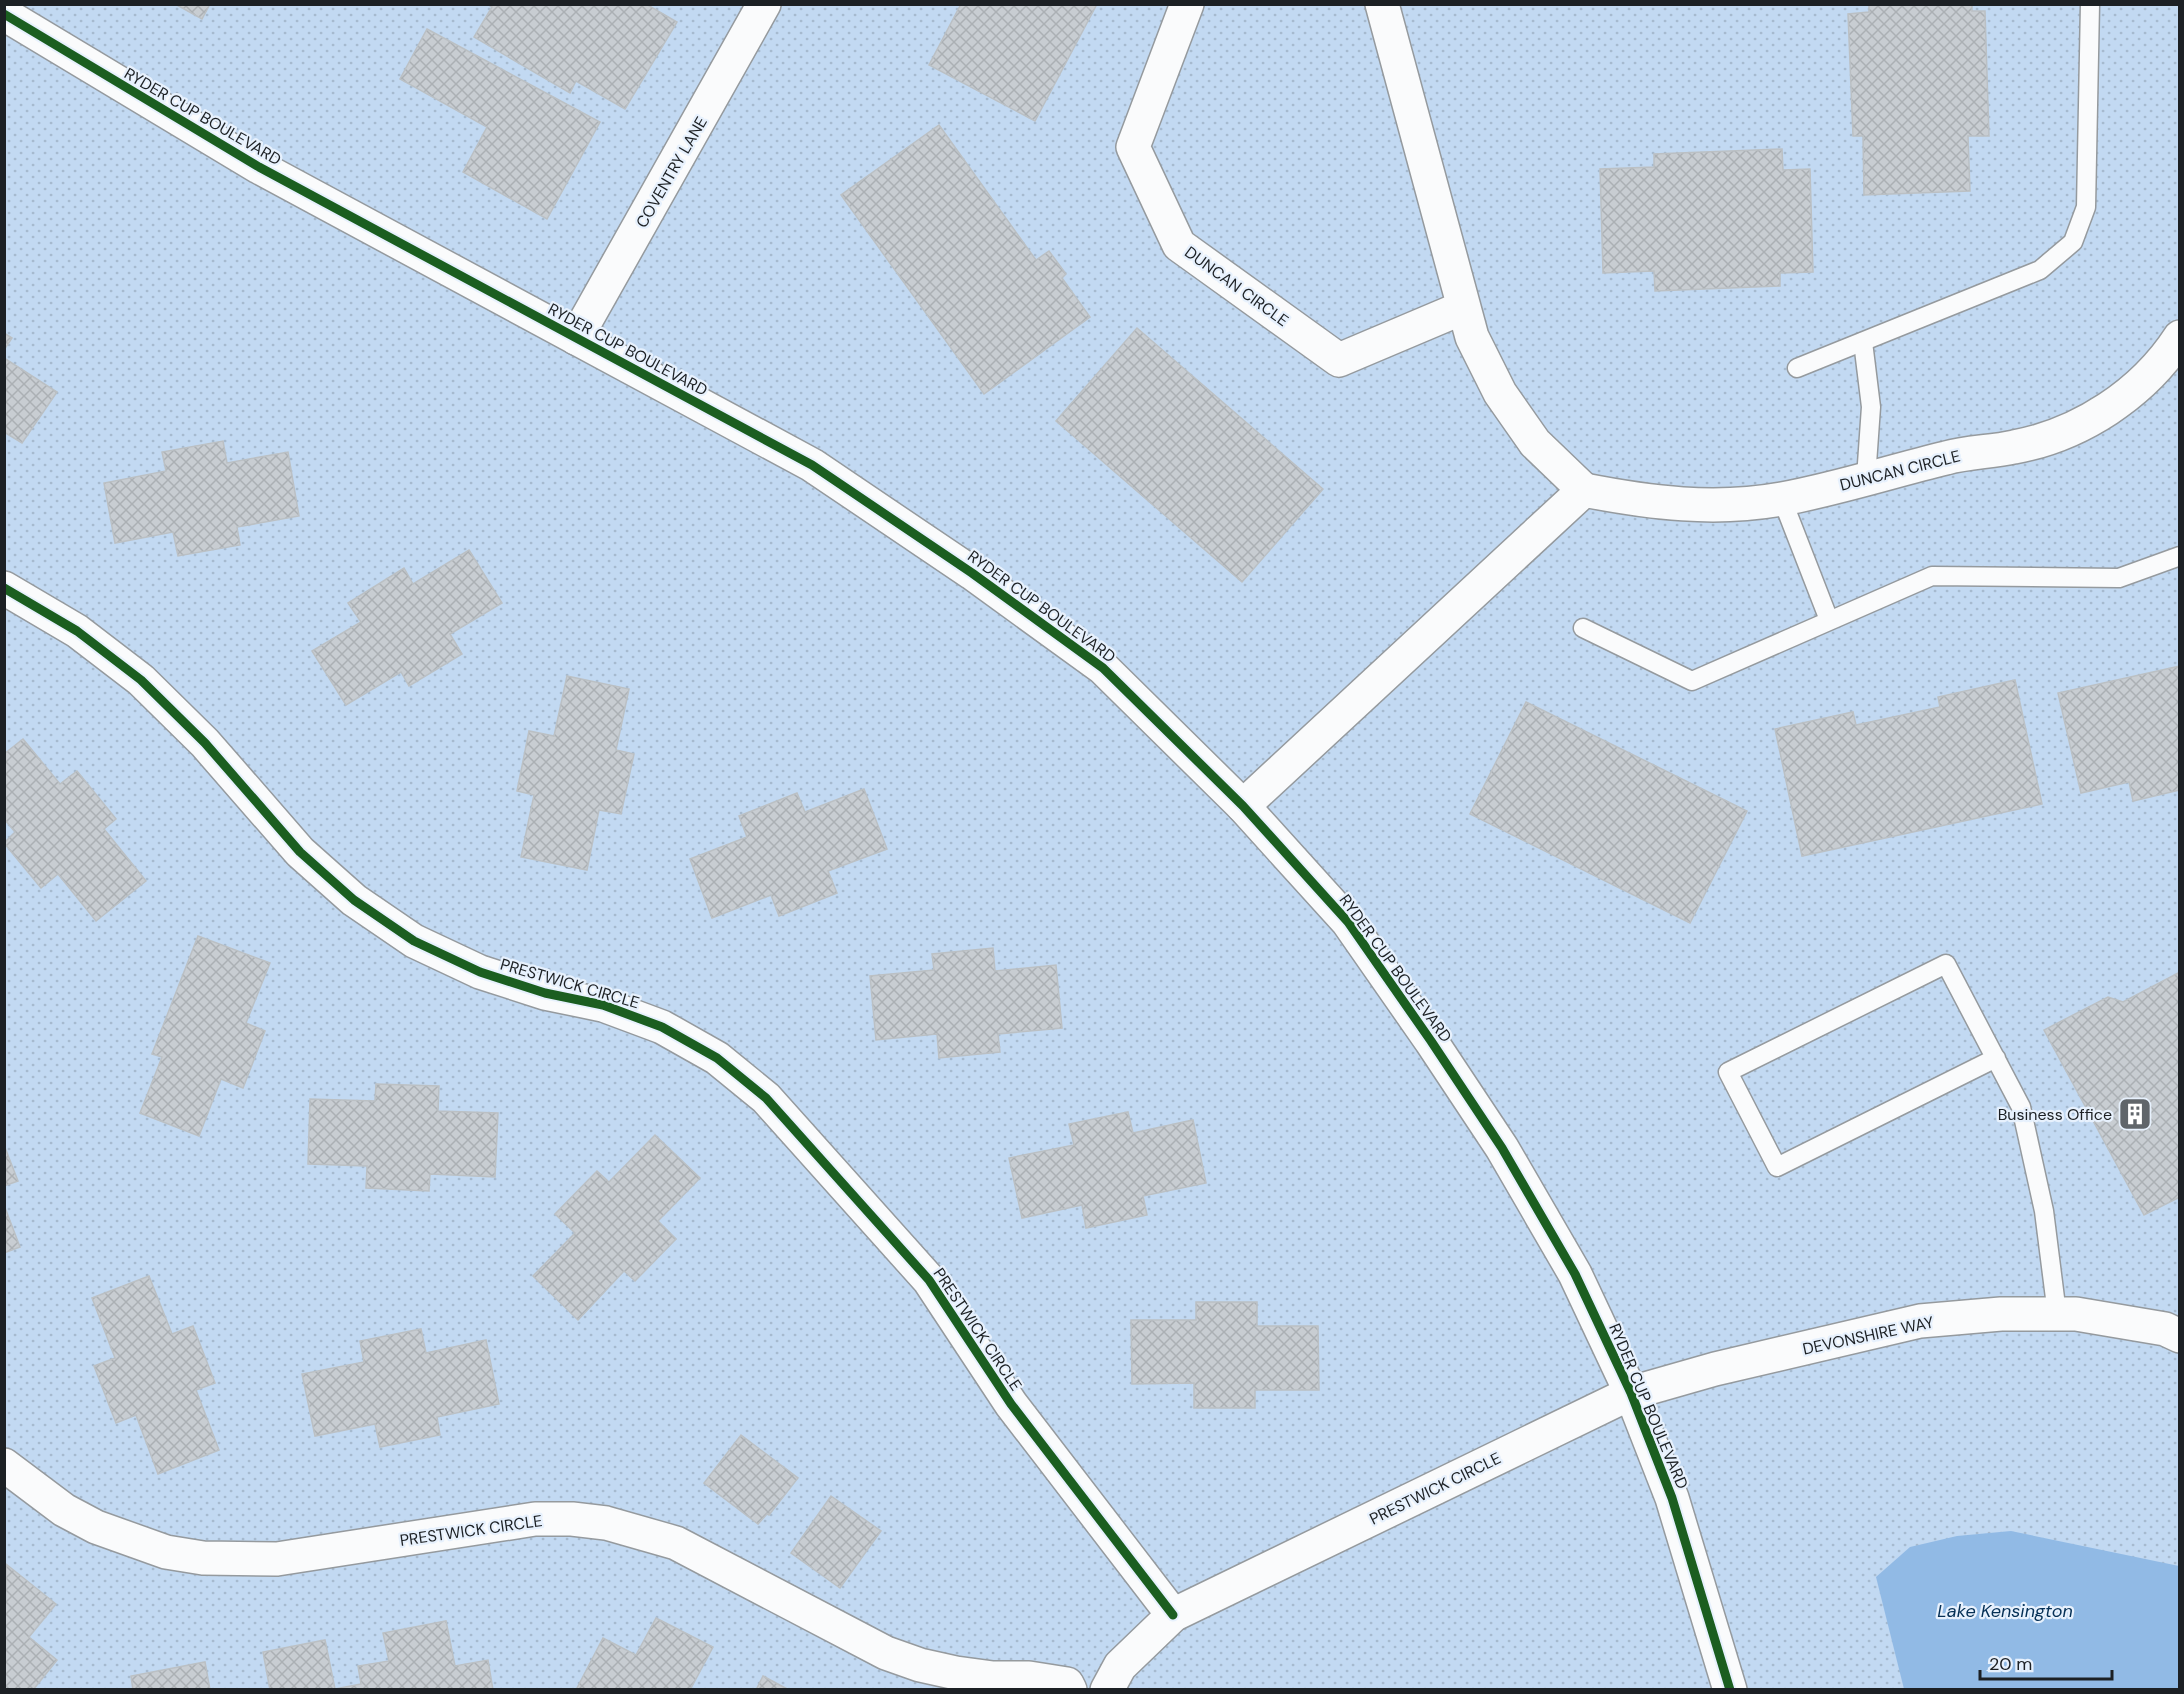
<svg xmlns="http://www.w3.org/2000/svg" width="2184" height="1694" viewBox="0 0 2184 1694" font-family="'DM Sans',sans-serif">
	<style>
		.grass { fill: url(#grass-dots) }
		.water { fill: #91bae5 }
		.building { fill: url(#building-cross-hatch); stroke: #bbc0c4; stroke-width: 1.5 }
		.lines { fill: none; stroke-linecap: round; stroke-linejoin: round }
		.service-casing { stroke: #959a9e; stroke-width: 21 }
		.minor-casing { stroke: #959a9e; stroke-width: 36 }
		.service { stroke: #fafbfc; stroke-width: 18 }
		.minor { stroke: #fafbfc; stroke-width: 33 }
		.cycleway-casing { stroke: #e7f1fd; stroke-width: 13 }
		.cycleway { stroke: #1b5e20; stroke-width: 9 }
		.labels { text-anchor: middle; stroke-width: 4.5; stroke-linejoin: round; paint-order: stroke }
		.street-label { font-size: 16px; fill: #1c2024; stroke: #e7f1fd }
		.poi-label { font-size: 16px; fill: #1c2024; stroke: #e7f1fd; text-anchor: end }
		.water-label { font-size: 18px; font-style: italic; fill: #053056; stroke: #e7f1fd }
	</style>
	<defs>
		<pattern id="grass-dots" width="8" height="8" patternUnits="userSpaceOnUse" patternTransform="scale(1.5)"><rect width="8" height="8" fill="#c2d9f2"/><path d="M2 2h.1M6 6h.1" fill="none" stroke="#a6bacf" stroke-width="1.8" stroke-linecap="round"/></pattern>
		<pattern id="building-cross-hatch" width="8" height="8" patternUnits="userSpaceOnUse" patternTransform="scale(1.5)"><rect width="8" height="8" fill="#c8cdd2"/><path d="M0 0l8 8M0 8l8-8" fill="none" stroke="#abb0b4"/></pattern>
	</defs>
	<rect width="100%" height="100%" fill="#dfe5eb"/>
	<rect class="grass" x="5" y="5" width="2174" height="1684"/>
	<path class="water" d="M2011,1531L2179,1566V1689H1904L1876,1577L1910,1547L1957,1536Z"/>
	<g class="building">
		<path d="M175,4H210L202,19Z"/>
		<path d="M487,4H646L677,22L625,109L576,81L570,93L474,37L492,7Z"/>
		<path d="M961,4H1097L1035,121L929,65Z"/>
		<path d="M1869,4H1972V11H1985L1989,136H1968L1970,191L1864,195L1863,136H1853L1848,14L1869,12Z"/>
		<path d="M427,29L600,122L547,219L463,172L487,127L400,79Z"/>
		<path d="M939,125L1036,260L1049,251L1066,274L1062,278L1090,317L984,394L841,195Z"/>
		<path d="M1782,149L1783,170L1810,169L1813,272L1780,273V286L1655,291L1654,271L1603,273L1600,169L1654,167V154Z"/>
		<path d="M1137,328L1323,489L1242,582L1056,421Z"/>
		<path d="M4,333L12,338L4,350Z"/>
		<path d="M4,358L57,392L22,443L4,432Z"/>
		<path d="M223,441L227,463L288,452L299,516L237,527L240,545L178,556L173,532L115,543L104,483L166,471L162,452Z"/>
		<path d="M469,550L502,603L450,634L462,654L409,686L401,672L346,705L312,651L361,622L348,603L404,568L413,584Z"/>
		<path d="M2180,666V790L2133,801L2129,782L2081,793L2058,693Z"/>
		<path d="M567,676L629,689L616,750L634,754L621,814L599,810L587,870L521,857L534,795L517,791L529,731L554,736Z"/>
		<path d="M2015,680L2042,804L1802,856L1775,729L1853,712L1856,725L1940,707L1938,697Z"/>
		<path d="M1526,702L1747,811L1690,923L1470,814Z"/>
		<path d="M23,739L60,784L77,771L116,819L104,829L146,881L96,921L58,874L41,888L4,843L15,832L4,819V754Z"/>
		<path d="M864,789L887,849L828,871L837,893L779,916L771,895L712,918L690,859L747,837L739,816L797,793L805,812Z"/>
		<path d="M198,936L270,963L246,1023L265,1031L243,1088L221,1079L199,1136L140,1113L162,1057L152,1054Z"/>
		<path d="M993,948L995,971L1056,965L1062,1028L998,1034L1000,1052L939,1058L937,1034L876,1040L870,976L934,970L932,954Z"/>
		<path d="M2180,972V1197L2144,1215L2044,1030L2108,997L2123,1002Z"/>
		<path d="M376,1084L439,1086L438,1111L498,1113L495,1177L430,1174L429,1191L366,1188L367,1166L308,1164L310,1099L375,1101Z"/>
		<path d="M1128,1112L1133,1133L1193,1120L1206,1183L1143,1196L1147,1215L1086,1228L1082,1205L1022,1218L1009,1158L1074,1145L1069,1124Z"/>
		<path d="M655,1135L700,1178L658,1221L676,1239L635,1281L624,1271L578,1320L533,1276L575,1233L555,1214L597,1171L609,1182Z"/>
		<path d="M4,1145L18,1181L4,1186Z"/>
		<path d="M4,1205L20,1247L4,1253Z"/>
		<path d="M149,1276L172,1334L193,1326L215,1383L196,1390L219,1450L158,1474L136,1415L116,1423L94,1366L115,1358L92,1298Z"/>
		<path d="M1196,1302H1257V1326H1318L1319,1390H1255V1408H1194V1383L1132,1384L1131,1320H1196Z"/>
		<path d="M421,1329L426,1353L486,1340L499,1404L437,1417L440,1435L380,1447L375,1424L315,1436L302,1374L364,1362L360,1341Z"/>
		<path d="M741,1435L798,1478L769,1515L767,1514L758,1524L704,1483Z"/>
		<path d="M831,1496L881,1531L840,1588L791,1553Z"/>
		<path d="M6,1564L56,1604L29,1637L57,1660L33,1690H4Z"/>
		<path d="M656,1618L713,1647L690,1690H576L603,1638L636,1655Z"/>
		<path d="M446,1621L455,1666L488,1660L493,1690H270L263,1652L325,1640L335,1689L361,1684L358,1666L389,1661L383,1633Z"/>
		<path d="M205,1662L210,1690H133L131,1676Z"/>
		<path d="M763,1676L789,1690H756Z"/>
	</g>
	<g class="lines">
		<g class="service-casing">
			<g id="service">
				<path d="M1863,342L1871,407L1866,478"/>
				<path d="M1797,368L2040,270L2073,242L2086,207L2090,4"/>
				<path d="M1782,499L1829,620"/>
				<path d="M1583,628L1692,681L1932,576L2119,578L2180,556"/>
				<path d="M1996,1058L1777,1167L1728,1072L1946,964L2021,1107L2044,1211L2057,1314"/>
			</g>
		</g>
		<g class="minor-casing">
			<g id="minor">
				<path d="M1187,4L1133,147L1179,245L1339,360L1462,308"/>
				<path d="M1382,4L1472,337L1500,393L1535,443L1584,490"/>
				<path d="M4,14L259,167L812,465L972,573L1103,668L1243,806L1348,922L1431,1041L1502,1148L1575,1274L1631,1393L1672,1498L1730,1690"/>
				<path d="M576,338L764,4"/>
				<path d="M4,588L77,631L141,680L205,743L300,852L354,900L414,941L480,972L545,993L603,1005L662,1027L717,1058L766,1098L929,1280L1011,1404L1173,1615"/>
				<path d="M1243,806L1584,490C1650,503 1715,511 1782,499C1837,489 1892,471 1946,458C1968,452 1991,452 2014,447C2080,435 2143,394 2180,337"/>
				<path d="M4,1465L64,1510L96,1527L166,1552L203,1558L277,1559L535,1519H572L606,1523L676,1543L886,1653L920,1665L956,1673L993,1678H1029L1067,1684L1070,1690"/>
				<path d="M1107,1690L1120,1666L1173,1615L1631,1393L1715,1369L1920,1321L2001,1314H2076L2165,1329L2180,1336"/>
			</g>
		</g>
		<use href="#service" class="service"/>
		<use href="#minor" class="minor"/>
		<g class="cycleway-casing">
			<g id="cycleway">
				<path d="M4,14L259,167L812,465L972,573L1103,668L1243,806L1348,922L1431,1041L1502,1148L1575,1274L1631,1393L1672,1498L1730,1690"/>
				<path d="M4,588L77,631L141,680L205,743L300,852L354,900L414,941L480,972L545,993L603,1005L662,1027L717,1058L766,1098L929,1280L1011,1404L1173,1615"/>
			</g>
		</g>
		<use href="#cycleway" class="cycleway"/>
	</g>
	<defs>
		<g id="building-square" transform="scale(1.725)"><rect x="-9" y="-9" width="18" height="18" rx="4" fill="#60656a" stroke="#e7f1fd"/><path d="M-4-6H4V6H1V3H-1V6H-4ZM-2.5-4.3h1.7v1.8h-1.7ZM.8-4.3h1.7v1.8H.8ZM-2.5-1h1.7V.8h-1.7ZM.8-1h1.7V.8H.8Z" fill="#fff"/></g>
	</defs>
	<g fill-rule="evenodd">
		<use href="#building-square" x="2135" y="1114"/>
	</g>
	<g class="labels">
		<g class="street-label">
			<text transform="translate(203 116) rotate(30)" y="6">RYDER CUP BOULEVARD</text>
			<text transform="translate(671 172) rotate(-60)" y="6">COVENTRY LANE</text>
			<text transform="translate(1237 286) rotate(36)" y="6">DUNCAN CIRCLE</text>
			<text transform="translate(628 349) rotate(28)" y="6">RYDER CUP BOULEVARD</text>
			<text transform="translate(1900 470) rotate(-14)" y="6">DUNCAN CIRCLE</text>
			<text transform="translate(1042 606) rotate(36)" y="6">RYDER CUP BOULEVARD</text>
			<text transform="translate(1396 968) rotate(54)" y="6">RYDER CUP BOULEVARD</text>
			<text transform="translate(570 983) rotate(16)" y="6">PRESTWICK CIRCLE</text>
			<text transform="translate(978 1329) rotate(56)" y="6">PRESTWICK CIRCLE</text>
			<text transform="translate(1868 1335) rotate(-12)" y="6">DEVONSHIRE WAY</text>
			<text transform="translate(1649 1406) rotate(67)" y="6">RYDER CUP BOULEVARD</text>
			<text transform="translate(1435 1488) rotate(-26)" y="6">PRESTWICK CIRCLE</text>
			<text transform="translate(471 1530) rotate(-8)" y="6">PRESTWICK CIRCLE</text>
		</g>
		<g class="poi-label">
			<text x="2112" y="1120">Business Office</text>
		</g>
		<g class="water-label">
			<text x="2005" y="1617">Lake Kensington</text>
		</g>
	</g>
	<rect width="2184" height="1694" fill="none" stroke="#1c2024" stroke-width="12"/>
	<path d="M1980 1670v9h132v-9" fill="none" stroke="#1c2024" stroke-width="3"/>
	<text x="1989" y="1670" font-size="18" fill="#1c2024" stroke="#e7f1fd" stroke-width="4.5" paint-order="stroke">20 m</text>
</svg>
